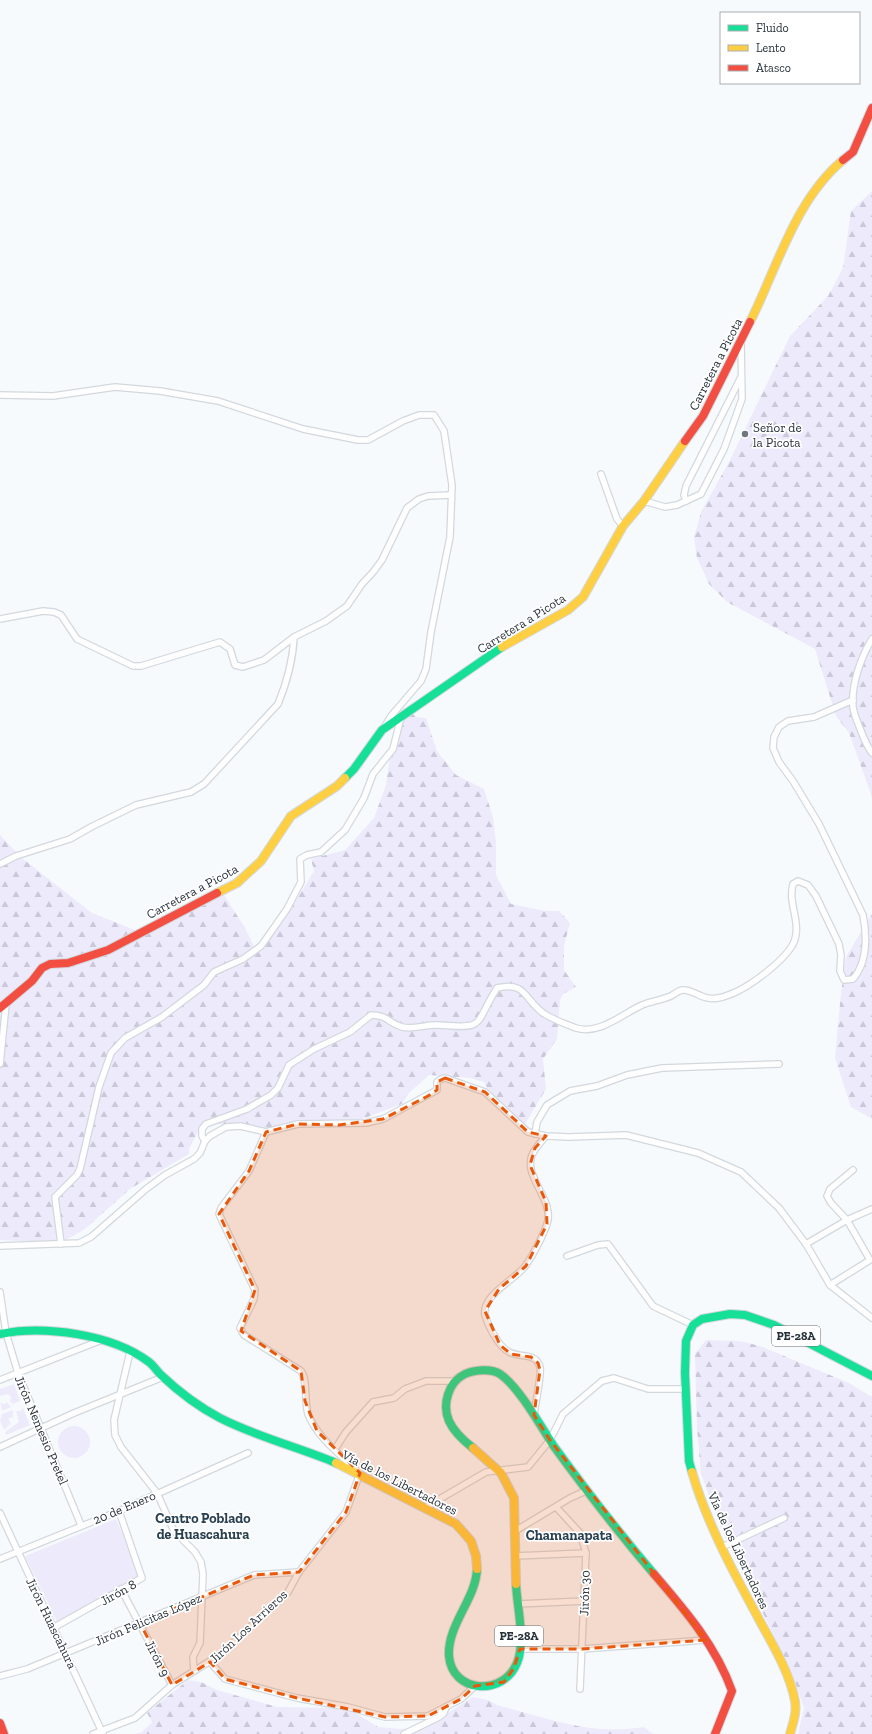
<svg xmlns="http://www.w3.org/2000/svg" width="872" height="1734" viewBox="0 0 872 1734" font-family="'Zilla Slab',serif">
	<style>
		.green { fill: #edeafc }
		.forest { fill: url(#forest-firs) }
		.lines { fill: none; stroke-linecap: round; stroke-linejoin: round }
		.street-casing { stroke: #d2d8dd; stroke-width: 8 }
		.fast-casing { stroke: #d2d8dd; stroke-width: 10 }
		.slow-casing { stroke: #d2d8dd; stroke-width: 10 }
		.jam-casing { stroke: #d2d8dd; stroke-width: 10 }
		.street { stroke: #fefeff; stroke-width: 5.5 }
		.fast { stroke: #16e098; stroke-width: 8 }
		.slow { stroke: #ffcf43; stroke-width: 8 }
		.jam { stroke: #f24e42; stroke-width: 8 }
		.marked { fill: #e8590c; fill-opacity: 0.2; stroke: #e8590c; stroke-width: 3; stroke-dasharray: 8 5; stroke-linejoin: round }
		.poi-dot { fill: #70787e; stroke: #fff; stroke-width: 1.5 }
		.labels { text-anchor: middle; stroke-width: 3.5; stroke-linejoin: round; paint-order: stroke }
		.shield { fill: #fff; stroke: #687075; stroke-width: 1 }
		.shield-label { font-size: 12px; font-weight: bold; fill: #27323a }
		.street-label { font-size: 13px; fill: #27323a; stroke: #fff }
		.poi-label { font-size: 13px; fill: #27323a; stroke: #fff; text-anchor: start }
		.neighbourhood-label { font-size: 14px; font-weight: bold; fill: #294051; stroke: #fff }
	</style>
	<defs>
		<pattern id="forest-firs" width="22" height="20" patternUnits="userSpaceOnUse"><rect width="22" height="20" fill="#edeafc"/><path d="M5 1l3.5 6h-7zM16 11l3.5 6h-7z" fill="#cbc9d9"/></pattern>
	</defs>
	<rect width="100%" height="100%" fill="#f7fafd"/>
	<g class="green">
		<path d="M14,1384L20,1401L13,1404L10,1401L11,1397L8,1394L0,1396V1389Z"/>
		<path d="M0,1399L1,1403L5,1404L7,1402L11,1407L2,1411Z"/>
		<path d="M23,1408L30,1425L6,1435L5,1432L19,1422L16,1411H20Z"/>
		<path d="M13,1410V1417L8,1419L11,1423L4,1430L0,1421L2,1414Z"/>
		<circle cx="74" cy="1442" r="16"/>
		<path d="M116,1519L141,1578L57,1622L25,1556Z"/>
	</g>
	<g class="forest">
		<path d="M872,191V797L849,733L836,716L815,649L727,602L709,584L697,558L694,537L701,512L730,460L790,336L828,296L843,268L851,211Z"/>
		<path d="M410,711L416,717L426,718L437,751L456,775L484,789L493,817L496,842V875L511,904L545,911H559L570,923L564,946V970L576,987L563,994L560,1000L557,1039L543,1059L546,1089L522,1129L494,1102L484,1082L470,1078L429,1075L409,1093L402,1104L362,1119L321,1124L296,1122L260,1130L214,1123L198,1132L189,1149V1154L130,1189L85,1229L61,1243L0,1240V835L22,858L92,913L140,932L221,890L245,928L257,952L284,920L314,871L311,859L345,850L374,818L386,785L392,741L401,717Z"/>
		<path d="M872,913V1119L851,1107L835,1058L841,993L846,957Z"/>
		<path d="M706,1340L740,1341L760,1346L849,1383L872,1397V1734H798L804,1708L790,1668L724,1535L701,1474L697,1428L695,1354Z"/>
		<path d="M188,1680L201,1682L217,1690L277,1707L348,1708L378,1727L401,1729L427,1726L473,1697L488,1700L497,1705C529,1713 569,1727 602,1729C616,1730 630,1729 644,1727L653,1734H136L142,1732L152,1722L147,1713Z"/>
	</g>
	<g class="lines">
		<g class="street-casing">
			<g id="street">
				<path d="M0,395L53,396L115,387L160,391L218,401L303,429L358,440H368L403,421L419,415H434L444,431L452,485L450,537L431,632L426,669L421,681L391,716L385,726"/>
				<path d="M601,474L617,519L623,526"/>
				<path d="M644,501L665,507L677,505L701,494L724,449L742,399L741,342"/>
				<path d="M686,501L684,495L686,486L741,377"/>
				<path d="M0,619L43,611L54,612L61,615L77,639L133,666H141L220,642L230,649L235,665L243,667L264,660L294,637L326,621L347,606L362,584L374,571L382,560L407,508L419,499L428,496L451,495"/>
				<path d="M872,639C861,657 851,685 853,707C854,715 858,723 861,731C864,739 867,746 872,753"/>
				<path d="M0,864L16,856L70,839L91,827L136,805L191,792L204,784L278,704C287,682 293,660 294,637"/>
				<path d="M0,1064L6,1004"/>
				<path d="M535,1134L537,1122L547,1105L570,1091L597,1086L627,1075L662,1068L779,1064"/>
				<path d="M205,1141L202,1136V1129L206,1124L247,1109L271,1095L278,1088L289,1065L314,1049L350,1032L371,1015C388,1015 388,1023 402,1027C413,1030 427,1024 438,1025C487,1029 473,1026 497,988C526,981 524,999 543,1013C552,1019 565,1024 576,1028C600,1035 622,1014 642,1005C652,1001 662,1000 671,996C675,994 677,991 682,990C690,989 697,995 704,997C715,1001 727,996 736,992C753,984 782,962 792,946C804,925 787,905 793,884L798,881L808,885L816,896L839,944L841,955L840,971L844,980L853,979C868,961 867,936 863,915L819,824L793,781L779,762L773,748L774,737L779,727L788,721L814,717L853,700"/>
				<path d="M61,1244L55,1197L77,1175L80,1169L99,1087L111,1053L125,1038L162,1017L204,985L214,972L243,959L261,946L287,909L301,882L300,859L307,855L321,852L345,830L364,798L373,774L393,749L401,717"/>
				<path d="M806,1244L847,1220L872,1209"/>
				<path d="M0,1246L79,1243L91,1237L146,1189L165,1175L194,1159L200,1153L205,1141L210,1136L226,1127L240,1126L266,1132L298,1124L366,1123L383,1119L437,1090V1082L441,1079L445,1078L485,1092L528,1132L546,1136L569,1137L626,1135L698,1153L741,1172L779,1208L806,1244L830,1285L872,1318"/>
				<path d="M567,1256L598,1245L608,1244L653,1306L693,1325"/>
				<path d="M830,1285L870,1260L847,1220L831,1203L827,1196L830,1189L853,1170"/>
				<path d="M0,1292L6,1333L18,1373L81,1525"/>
				<path d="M130,1352L114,1420L115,1435L121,1447L157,1493L174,1531L195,1552L201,1562L203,1574L200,1643L193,1657L194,1671"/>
				<path d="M0,1380L99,1341"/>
				<path d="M534,1415C535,1406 542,1373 540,1367C536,1352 519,1358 509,1352C499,1347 488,1326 485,1315C481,1295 518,1278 526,1265C533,1255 543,1236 547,1224C555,1200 523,1177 532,1155C535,1148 541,1142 546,1136"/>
				<path d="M0,1447L74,1413L163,1377"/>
				<path d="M335,1449L346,1432L373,1402L394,1398L405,1389L426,1381H454"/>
				<path d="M426,1507L486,1472L528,1467L550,1440L563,1414L602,1381L614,1378L648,1389H686"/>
				<path d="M556,1507L580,1533L586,1553L580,1689"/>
				<path d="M0,1513L103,1734"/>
				<path d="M515,1531L570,1498L588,1490"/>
				<path d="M722,1547L784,1518"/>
				<path d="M515,1556L586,1553"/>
				<path d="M0,1559L119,1511L248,1453"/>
				<path d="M121,1589L172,1685"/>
				<path d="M517,1604L585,1601"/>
				<path d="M53,1628L142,1578L119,1511"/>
				<path d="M520,1649H582L706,1640"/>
				<path d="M210,1662L225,1679L297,1698L348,1707L385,1717L428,1716L461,1699L475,1686"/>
				<path d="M0,1676L27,1669L254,1575L299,1572"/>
				<path d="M93,1734L135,1718L172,1685L221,1654L288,1592L299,1572L346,1512L360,1473C342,1456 317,1438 308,1414C304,1402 308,1380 301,1371L244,1335L240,1328L254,1299L255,1290L219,1214L221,1208L249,1171L266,1132"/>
				<path d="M404,1734L439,1717L444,1713L446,1707"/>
			</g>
		</g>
		<g class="fast-casing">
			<g id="fast">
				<path d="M345,778L354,769L382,730L502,647"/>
				<path d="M0,1334C44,1325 112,1334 149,1362C154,1366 157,1371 161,1375C179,1392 199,1407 220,1418C257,1437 298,1447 336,1463"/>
				<path d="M473,1448C464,1441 454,1432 449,1421C442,1405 448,1382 465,1374C474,1370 491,1368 500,1374C519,1387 540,1425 553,1445C585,1489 619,1533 654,1574"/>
				<path d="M692,1472L689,1461L685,1373L686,1341L693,1325L702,1319L730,1314L745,1315L774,1325L872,1376"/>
				<path d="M477,1569C476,1599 447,1625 449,1656C452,1693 503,1697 517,1663C526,1642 517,1607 516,1584"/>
			</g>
		</g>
		<g class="slow-casing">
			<g id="slow">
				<path d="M750,322C777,268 795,200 843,160"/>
				<path d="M502,647L568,610L583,597L623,526L644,501L685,441"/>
				<path d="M217,893L237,883L261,861L291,816L337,786L345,778"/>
				<path d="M473,1448L501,1473L514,1498L516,1584"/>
				<path d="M336,1463L456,1524L471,1541L476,1556L477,1569"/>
				<path d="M692,1472C706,1520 730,1566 754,1610C769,1639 789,1669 795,1701C797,1713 793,1723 790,1734"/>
			</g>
		</g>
		<g class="jam-casing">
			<g id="jam">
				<path d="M843,160L853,152L872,108"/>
				<path d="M685,441L703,416L750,322"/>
				<path d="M0,1008L32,981L42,968L50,964L68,963L108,950L217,893"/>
				<path d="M654,1574C685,1610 716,1646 732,1691L715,1734"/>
				<path d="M0,1723L4,1734"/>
			</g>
		</g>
		<use href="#street" class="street"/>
		<use href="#fast" class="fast"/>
		<use href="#slow" class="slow"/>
		<use href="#jam" class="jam"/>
	</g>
	<path class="marked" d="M445,1078L485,1092L528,1132L546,1136L535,1148L530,1165L546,1202L547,1224L526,1266L499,1289L485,1311L500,1345L511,1354L531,1357L538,1363L540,1370L534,1415L550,1440L706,1640L582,1649H520L514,1668L504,1682L475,1686L461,1699L428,1716L385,1717L297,1698L225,1679L210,1662L172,1685L140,1623L254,1575L299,1572L346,1512L360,1473L317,1431L305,1401L301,1371L241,1331L255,1290L219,1214L249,1171L266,1132L298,1124L339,1125L383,1119L428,1096L437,1090V1082Z"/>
	<circle class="poi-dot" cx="745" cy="434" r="4"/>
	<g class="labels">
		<g class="shield">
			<rect x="772" y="1326" width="48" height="20" rx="3"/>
			<rect x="495" y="1626" width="48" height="20" rx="3"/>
		</g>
		<g class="shield-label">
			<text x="796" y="1340">PE-28A</text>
			<text x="519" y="1640">PE-28A</text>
		</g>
		<g class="street-label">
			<text transform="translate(715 364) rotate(-63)" y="5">Carretera a Picota</text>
			<text transform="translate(521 623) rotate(-32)" y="5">Carretera a Picota</text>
			<text transform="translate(192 891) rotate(-28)" y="5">Carretera a Picota</text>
			<text transform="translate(42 1430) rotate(67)" y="5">Jirón Nemesio Pretel</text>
			<text transform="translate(400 1482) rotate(27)" y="5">Vía de los Libertadores</text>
			<text transform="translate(124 1507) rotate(-23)" y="5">20 de Enero</text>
			<text transform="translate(739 1550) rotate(65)" y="5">Vía de los Libertadores</text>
			<text transform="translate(118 1592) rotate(-29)" y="5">Jirón 8</text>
			<text transform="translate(584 1593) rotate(-88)" y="5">Jirón 30</text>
			<text transform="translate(148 1619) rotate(-23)" y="5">Jirón Felicitas López</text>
			<text transform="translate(52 1623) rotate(64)" y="5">Jirón Huascahura</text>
			<text transform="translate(248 1626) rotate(-43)" y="5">Jirón Los Arrieros</text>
			<text transform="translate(158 1658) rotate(63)" y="5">Jirón 9</text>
		</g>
		<g class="poi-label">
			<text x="753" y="432">Señor de<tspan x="753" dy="15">la Picota</tspan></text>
		</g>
		<g class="neighbourhood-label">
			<text x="203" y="1523">Centro Poblado<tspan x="203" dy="16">de Huascahura</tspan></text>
			<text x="569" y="1540">Chamanapata</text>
		</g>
	</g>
	<rect x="720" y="12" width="140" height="72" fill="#ffffff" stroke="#a9adb0"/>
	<rect x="728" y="25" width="20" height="6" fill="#16e098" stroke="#a9adb0"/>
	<text x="756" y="32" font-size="12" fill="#27323a">Fluido</text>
	<rect x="728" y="45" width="20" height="6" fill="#ffcf43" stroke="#a9adb0"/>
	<text x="756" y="52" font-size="12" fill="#27323a">Lento</text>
	<rect x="728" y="65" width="20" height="6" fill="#f24e42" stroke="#a9adb0"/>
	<text x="756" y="72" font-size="12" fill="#27323a">Atasco</text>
</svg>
